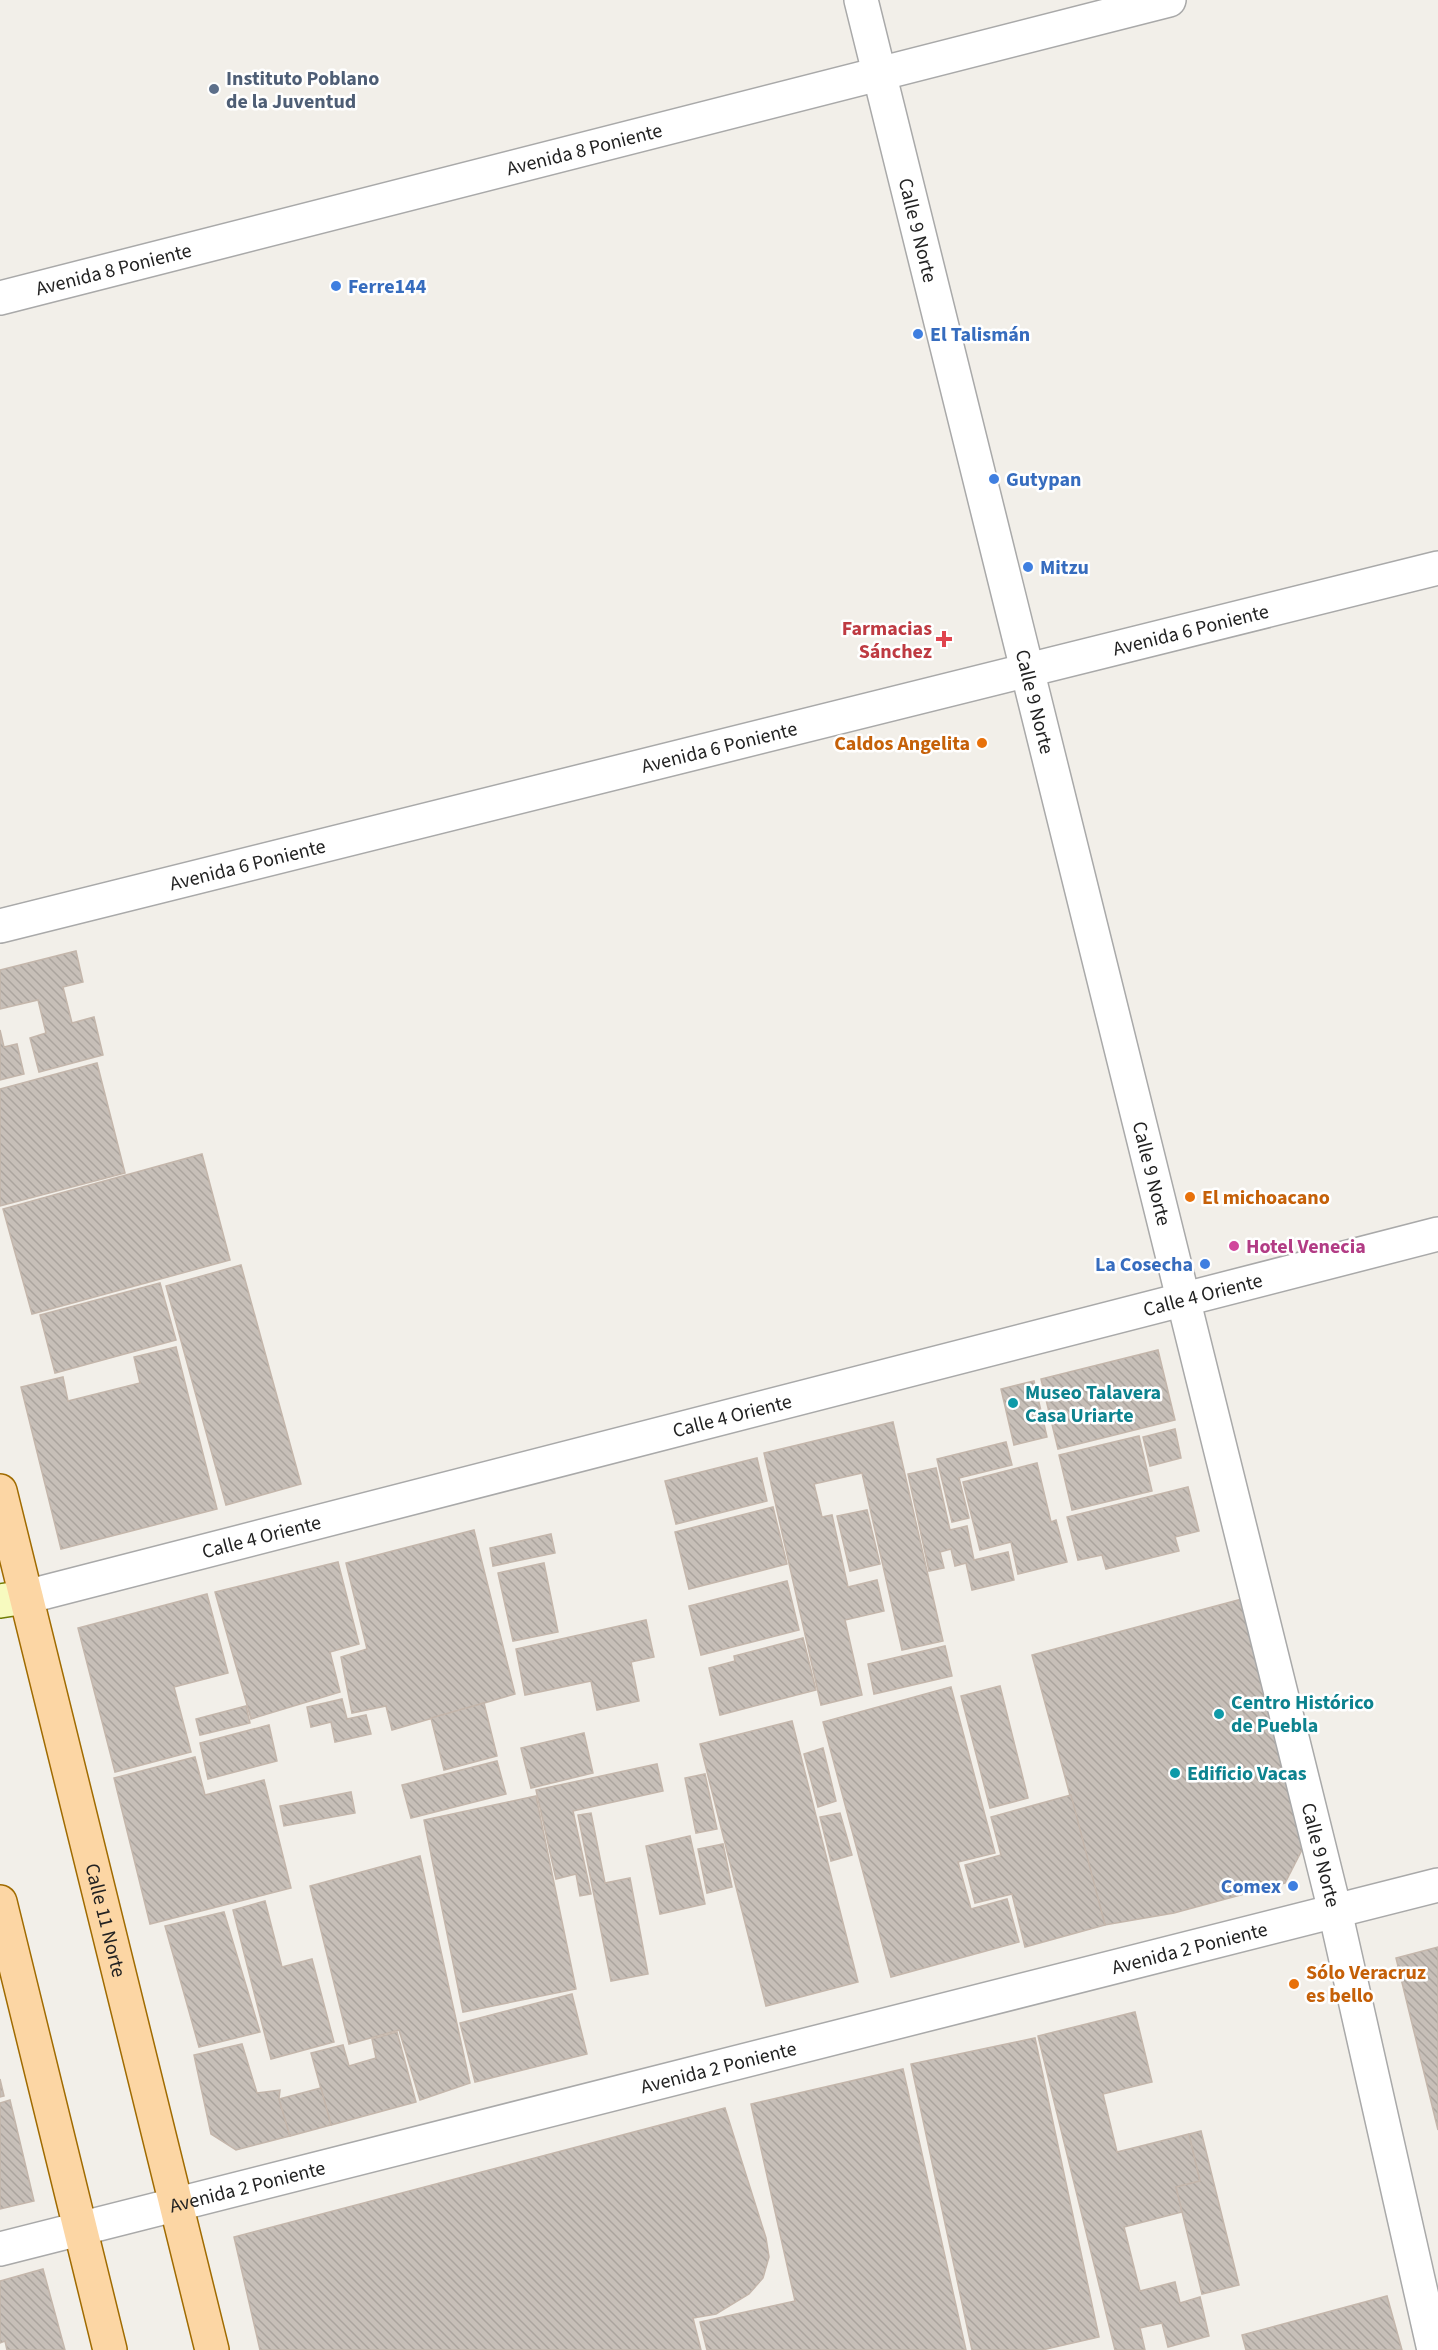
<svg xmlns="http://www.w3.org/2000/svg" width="1438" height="2350" viewBox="0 0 1438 2350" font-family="'Source Sans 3',sans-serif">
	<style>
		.building { fill: url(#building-back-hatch); stroke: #c4b6ab; stroke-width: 1.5 }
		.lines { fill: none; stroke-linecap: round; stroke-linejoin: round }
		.minor-casing { stroke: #a9a9a9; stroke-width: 36 }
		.tertiary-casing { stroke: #a9a9a9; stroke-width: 36 }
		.secondary-casing { stroke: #707d05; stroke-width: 36 }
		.primary-casing { stroke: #a06b00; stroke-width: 36 }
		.minor { stroke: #fff; stroke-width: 33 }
		.tertiary { stroke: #fff; stroke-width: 33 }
		.secondary { stroke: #f7fabf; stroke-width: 33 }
		.primary { stroke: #fcd6a4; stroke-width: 33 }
		.service-dot { fill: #5c6f8a; stroke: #fff; stroke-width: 2 }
		.shop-dot { fill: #3f7fe0; stroke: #fff; stroke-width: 2 }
		.health-dot { fill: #e0444e; stroke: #fff; stroke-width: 2 }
		.food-dot { fill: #e8710a; stroke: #fff; stroke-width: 2 }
		.hotel-dot { fill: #d1479c; stroke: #fff; stroke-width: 2 }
		.culture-dot { fill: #0f9aa8; stroke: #fff; stroke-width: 2 }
		.labels { text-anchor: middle; stroke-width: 5; stroke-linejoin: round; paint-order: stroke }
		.service-label { font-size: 20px; font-weight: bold; fill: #4e5e75; stroke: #fff; text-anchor: start }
		.street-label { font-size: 20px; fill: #222; stroke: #fff }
		.shop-label { font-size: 20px; font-weight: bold; fill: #366cbe; stroke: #fff; text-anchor: start }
		.health-label { font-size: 20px; font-weight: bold; fill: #be3a42; stroke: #fff; text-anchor: end }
		.food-label { font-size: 20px; font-weight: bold; fill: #c56008; stroke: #fff; text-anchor: start }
		.hotel-label { font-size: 20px; font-weight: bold; fill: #b23c85; stroke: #fff; text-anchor: start }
		.culture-label { font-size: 20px; font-weight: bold; fill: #0d838f; stroke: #fff; text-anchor: start }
	</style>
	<defs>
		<pattern id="building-back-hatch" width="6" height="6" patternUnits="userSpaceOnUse" patternTransform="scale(1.5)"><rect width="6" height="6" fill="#c7bfb8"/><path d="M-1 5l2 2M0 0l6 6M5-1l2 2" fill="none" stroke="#aba49e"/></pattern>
	</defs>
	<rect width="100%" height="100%" fill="#f2efe9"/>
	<g class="building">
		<path d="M76,951L83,982L63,987L72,1023L94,1017L103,1055L39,1072L30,1038L46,1033L38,1000L0,1009V970Z"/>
		<path d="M0,1030L4,1047L17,1044L24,1074L0,1080Z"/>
		<path d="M97,1063L125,1173L0,1206V1089Z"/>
		<path d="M202,1154L230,1260L32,1314L3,1209Z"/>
		<path d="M241,1265L301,1484L226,1505L166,1286Z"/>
		<path d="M160,1283L176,1340L55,1373L40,1315Z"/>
		<path d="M176,1347L217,1509L61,1549L21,1387L63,1377L68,1401L140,1383L134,1357Z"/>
		<path d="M1158,1350L1175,1420L1058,1449L1041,1379Z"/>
		<path d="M1034,1381L1047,1437L1014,1445L1001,1389Z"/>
		<path d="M893,1422L943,1641L902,1650L862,1473L814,1484L822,1517L832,1515L848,1587L877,1580L884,1611L845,1620L862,1695L821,1705L764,1453Z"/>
		<path d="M1175,1429L1181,1458L1150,1466L1143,1437Z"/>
		<path d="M1139,1436L1152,1491L1072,1510L1059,1455Z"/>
		<path d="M1006,1442L1012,1465L959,1478L969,1518L952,1522L937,1459Z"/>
		<path d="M757,1458L767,1501L676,1524L665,1481Z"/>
		<path d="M1037,1463L1051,1522L1056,1520L1067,1562L1018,1574L1011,1542L980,1550L963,1482Z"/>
		<path d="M936,1468L950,1530L967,1526L974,1560L1008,1552L1014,1580L972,1590L966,1563L955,1566L951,1549L940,1552L944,1568L929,1571L908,1474Z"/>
		<path d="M1188,1487L1199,1531L1175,1537L1179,1551L1106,1569L1102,1555L1078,1560L1067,1517Z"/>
		<path d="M773,1507L787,1564L689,1589L675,1532Z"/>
		<path d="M867,1510L880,1564L850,1571L837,1516Z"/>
		<path d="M474,1530L515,1694L392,1730L386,1706L352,1713L341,1657L367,1649L346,1563Z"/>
		<path d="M551,1534L555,1553L493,1566L490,1548Z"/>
		<path d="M338,1562L359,1644L330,1652L340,1692L251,1719L215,1592Z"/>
		<path d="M544,1563L558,1632L513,1641L498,1573Z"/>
		<path d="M787,1581L799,1630L701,1655L689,1606Z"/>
		<path d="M207,1594L228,1673L174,1687L191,1752L115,1772L78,1628Z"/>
		<path d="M1242,1599L1304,1846L1285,1883L1174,1913L1105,1925L1032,1655Z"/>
		<path d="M646,1620L654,1657L631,1662L639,1701L597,1710L591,1681L525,1695L516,1649Z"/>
		<path d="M803,1638L816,1690L720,1715L709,1668L735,1661L734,1656Z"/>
		<path d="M945,1646L952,1676L874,1694L868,1664Z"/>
		<path d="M1000,1686L1028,1798L990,1808L961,1696Z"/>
		<path d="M951,1687L995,1853L958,1862L971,1909L1007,1899L1019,1942L891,1977L823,1722Z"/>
		<path d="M342,1699L347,1719L366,1715L371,1734L335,1742L331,1722L311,1727L307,1707Z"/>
		<path d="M484,1703L497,1756L444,1770L431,1718Z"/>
		<path d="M246,1706L250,1723L200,1735L196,1719Z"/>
		<path d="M792,1721L858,1982L766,2006L700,1744Z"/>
		<path d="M269,1725L277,1761L208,1779L200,1743Z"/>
		<path d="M584,1733L593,1773L531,1788L521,1748Z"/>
		<path d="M823,1748L836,1801L818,1807L804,1754Z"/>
		<path d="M195,1757L205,1795L264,1780L291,1888L150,1924L114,1778Z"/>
		<path d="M497,1761L506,1794L411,1818L402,1785Z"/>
		<path d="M657,1764L663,1791L573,1811L591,1894L580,1896L576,1874L556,1879L536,1790Z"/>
		<path d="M705,1774L717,1829L696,1833L685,1778Z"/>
		<path d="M351,1792L355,1813L284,1826L280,1806Z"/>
		<path d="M1071,1795L1105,1925L1025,1947L1012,1894L975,1903L965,1865L1001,1855L991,1817Z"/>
		<path d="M536,1796L576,1989L463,2012L424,1820Z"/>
		<path d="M591,1813L605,1883L630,1878L648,1974L611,1981L578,1815Z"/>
		<path d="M840,1813L852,1855L831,1861L820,1817Z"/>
		<path d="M690,1836L705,1904L660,1914L646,1846Z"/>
		<path d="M723,1844L732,1887L707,1893L698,1849Z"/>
		<path d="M420,1856L470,2083L420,2100L399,2030L349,2044L310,1886Z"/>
		<path d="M265,1901L282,1967L312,1959L334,2042L271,2059L233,1910Z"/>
		<path d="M224,1912L260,2032L199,2047L165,1926Z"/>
		<path d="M1438,1947V2130L1396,1958Z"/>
		<path d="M572,1994L587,2054L475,2082L460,2023Z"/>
		<path d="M1135,2012L1152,2082L1103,2094L1117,2152L1189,2134L1200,2181L1176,2187L1182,2212L1124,2227L1140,2291L1175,2282L1180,2303L1200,2297L1209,2336L1168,2347L1162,2323L1140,2328L1145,2350H1115L1038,2036Z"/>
		<path d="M397,2032L416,2102L331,2125L311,2053L343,2045L349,2066L376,2058L372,2039Z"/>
		<path d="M1035,2038L1099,2337L1042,2350H972L911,2064Z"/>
		<path d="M242,2044L257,2093L280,2090L279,2099L290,2136L236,2150L211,2134L194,2055Z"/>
		<path d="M903,2069L966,2350H707L700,2322L795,2301L751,2104Z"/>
		<path d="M0,2079L4,2096L0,2097Z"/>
		<path d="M321,2088L331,2125L290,2136L279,2099Z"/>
		<path d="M10,2100L34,2201L0,2209V2103Z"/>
		<path d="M725,2108L766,2238L769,2257L763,2278L749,2294L716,2314L693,2318L701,2350H260L234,2237Z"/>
		<path d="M1201,2131L1239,2285L1202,2294L1176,2187L1200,2181L1189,2134Z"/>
		<path d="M43,2269L65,2350H7L5,2341L0,2343V2281Z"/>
		<path d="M1387,2296L1402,2350H1246L1242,2335Z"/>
	</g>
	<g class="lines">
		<g class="minor-casing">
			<g id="minor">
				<path id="s1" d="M0,298L1169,0"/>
				<path id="s2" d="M0,926L1438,568"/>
				<path id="s3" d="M26,1597L1438,1234"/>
				<path id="s4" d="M0,2249L1438,1885"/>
			</g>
		</g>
		<g class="tertiary-casing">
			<g id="tertiary">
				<path id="s5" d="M861,0L1335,1911L1434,2350"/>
			</g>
		</g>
		<g class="secondary-casing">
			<path id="secondary" d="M0,1601L26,1597"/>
		</g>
		<g class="primary-casing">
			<g id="primary">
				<path id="s6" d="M0,1491L212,2350"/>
				<path d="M0,1902L110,2350"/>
			</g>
		</g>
		<use href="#minor" class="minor"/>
		<use href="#tertiary" class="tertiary"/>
		<use href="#secondary" class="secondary"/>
		<use href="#primary" class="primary"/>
	</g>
	<circle class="service-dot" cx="214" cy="89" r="6"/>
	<g class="shop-dot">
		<circle cx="336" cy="286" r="6"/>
		<circle cx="918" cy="334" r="6"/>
		<circle cx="994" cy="479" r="6"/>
		<circle cx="1028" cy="567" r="6"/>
		<circle cx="1205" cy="1264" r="6"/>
		<circle cx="1293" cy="1886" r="6"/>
	</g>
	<path class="health-dot" d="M941 630h6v6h6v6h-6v6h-6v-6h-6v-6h6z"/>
	<g class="food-dot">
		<circle cx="982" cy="743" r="6"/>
		<circle cx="1190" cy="1197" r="6"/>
		<circle cx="1294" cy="1984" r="6"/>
	</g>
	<circle class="hotel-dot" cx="1234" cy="1246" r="6"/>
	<g class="culture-dot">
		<circle cx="1013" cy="1403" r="6"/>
		<circle cx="1219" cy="1714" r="6"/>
		<circle cx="1175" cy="1773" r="6"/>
	</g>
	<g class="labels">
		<g class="service-label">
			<text x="226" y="85">Instituto Poblano<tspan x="226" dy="23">de la Juventud</tspan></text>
		</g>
		<g class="street-label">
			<text dy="7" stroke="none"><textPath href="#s1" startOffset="603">Avenida 8 Poniente</textPath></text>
			<text dy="7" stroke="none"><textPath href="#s5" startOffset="237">Calle 9 Norte</textPath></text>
			<text dy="7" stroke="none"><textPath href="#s1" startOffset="117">Avenida 8 Poniente</textPath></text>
			<text dy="7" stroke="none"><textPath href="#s2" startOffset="1227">Avenida 6 Poniente</textPath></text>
			<text dy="7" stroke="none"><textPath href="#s5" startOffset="723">Calle 9 Norte</textPath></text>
			<text dy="7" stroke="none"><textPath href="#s2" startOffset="741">Avenida 6 Poniente</textPath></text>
			<text dy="7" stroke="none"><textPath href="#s2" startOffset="255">Avenida 6 Poniente</textPath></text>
			<text dy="7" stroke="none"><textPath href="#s5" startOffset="1209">Calle 9 Norte</textPath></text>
			<text dy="7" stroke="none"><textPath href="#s3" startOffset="1215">Calle 4 Oriente</textPath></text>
			<text dy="7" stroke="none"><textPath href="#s3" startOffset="729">Calle 4 Oriente</textPath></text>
			<text dy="7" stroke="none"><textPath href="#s3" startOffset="243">Calle 4 Oriente</textPath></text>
			<text dy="7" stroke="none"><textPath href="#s5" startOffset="1911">Calle 9 Norte</textPath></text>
			<text dy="7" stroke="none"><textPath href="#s6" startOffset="442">Calle 11 Norte</textPath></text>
			<text dy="7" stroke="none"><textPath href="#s4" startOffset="1227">Avenida 2 Poniente</textPath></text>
			<text dy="7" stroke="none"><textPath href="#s4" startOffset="741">Avenida 2 Poniente</textPath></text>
			<text dy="7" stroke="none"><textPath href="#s4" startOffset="255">Avenida 2 Poniente</textPath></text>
		</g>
		<g class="shop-label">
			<text x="348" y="293">Ferre144</text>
			<text x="930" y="341">El Talismán</text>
			<text x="1006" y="486">Gutypan</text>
			<text x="1040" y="574">Mitzu</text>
			<text x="1193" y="1271" text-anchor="end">La Cosecha</text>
			<text x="1281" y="1893" text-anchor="end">Comex</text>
		</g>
		<g class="health-label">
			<text x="932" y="635">Farmacias<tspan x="932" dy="23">Sánchez</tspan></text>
		</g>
		<g class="food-label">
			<text x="970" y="750" text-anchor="end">Caldos Angelita</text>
			<text x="1202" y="1204">El michoacano</text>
			<text x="1306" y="1979">Sólo Veracruz<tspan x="1306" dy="23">es bello</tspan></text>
		</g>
		<g class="hotel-label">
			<text x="1246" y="1253">Hotel Venecia</text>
		</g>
		<g class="culture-label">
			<text x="1025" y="1399">Museo Talavera<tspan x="1025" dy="23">Casa Uriarte</tspan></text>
			<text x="1231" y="1709">Centro Histórico<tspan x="1231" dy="23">de Puebla</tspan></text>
			<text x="1187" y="1780">Edificio Vacas</text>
		</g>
	</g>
</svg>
